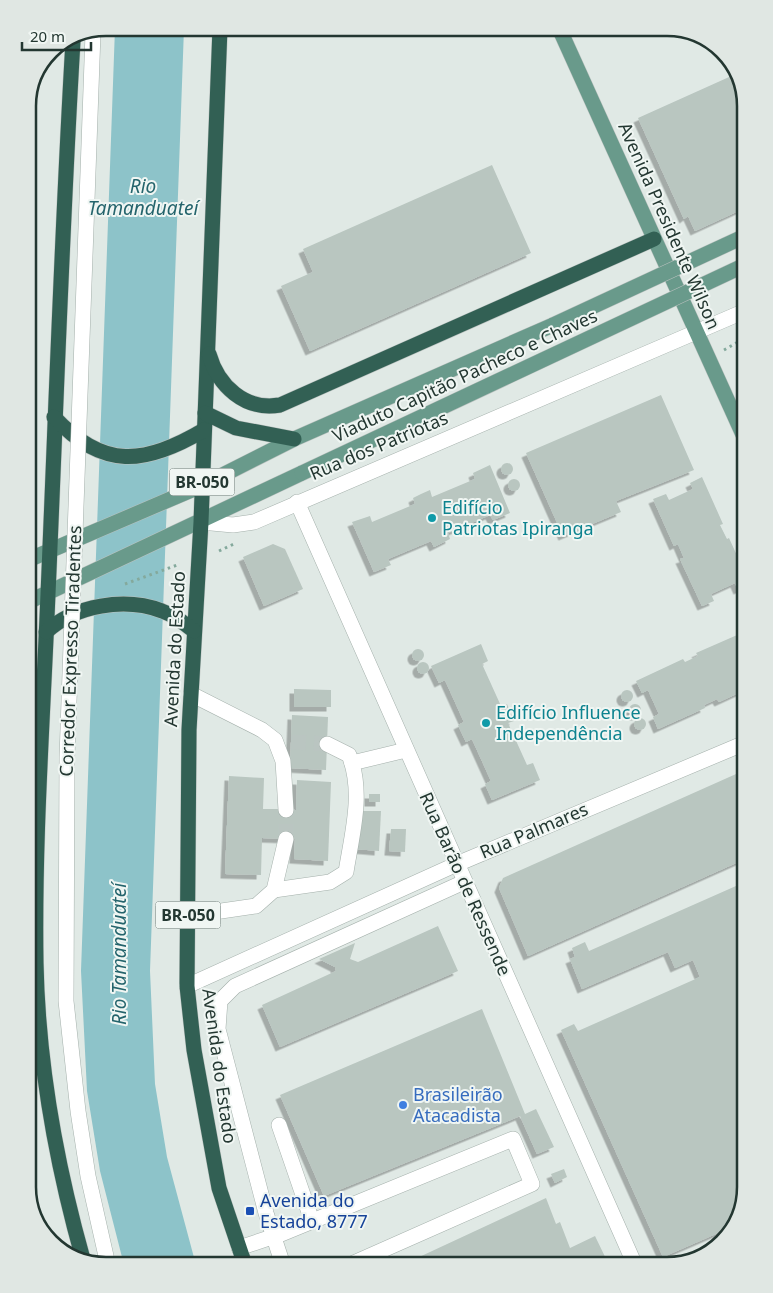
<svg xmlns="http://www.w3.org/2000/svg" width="773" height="1293" viewBox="0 0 773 1293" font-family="'Noto Sans',sans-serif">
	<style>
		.water { fill: #8dc3c9 }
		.building { fill: #b9c6c0; filter: url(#shadow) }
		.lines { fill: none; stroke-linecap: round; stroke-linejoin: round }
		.minor-tunnel { stroke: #bac5c1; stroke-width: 15; stroke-dasharray: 15 8; stroke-linecap: butt }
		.minor-casing { stroke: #a4b0ab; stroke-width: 16 }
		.major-casing { stroke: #bdc3c1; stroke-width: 16 }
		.highway-casing { stroke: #bdc3c1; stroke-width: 16 }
		.path { stroke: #84a99c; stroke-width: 3; stroke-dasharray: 2.5 4; stroke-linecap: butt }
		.minor { stroke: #fff; stroke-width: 15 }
		.major { stroke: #699a8b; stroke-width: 15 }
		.highway { stroke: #326054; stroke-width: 15 }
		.minor-bridge-casing { stroke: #a4b0ab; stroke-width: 16; stroke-linecap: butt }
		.major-bridge-casing { stroke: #bdc3c1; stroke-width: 16; stroke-linecap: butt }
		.minor-bridge { stroke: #fff; stroke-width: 15 }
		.major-bridge { stroke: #699a8b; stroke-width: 15 }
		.culture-dot { fill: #0f9aa8; stroke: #f0f6f3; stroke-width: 2 }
		.shop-dot { fill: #3f7fe0; stroke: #f0f6f3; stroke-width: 2 }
		.transit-dot { fill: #1a4fb4; stroke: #f0f6f3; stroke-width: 2 }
		.labels { text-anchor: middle; stroke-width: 4; stroke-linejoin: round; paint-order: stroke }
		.shield { fill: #f0f6f3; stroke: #60706b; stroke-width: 1 }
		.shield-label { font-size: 16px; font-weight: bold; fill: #233731 }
		.street-label { font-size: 18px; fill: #233731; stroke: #f0f6f3 }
		.culture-label { font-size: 18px; fill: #0d838f; stroke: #f0f6f3; text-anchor: start }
		.shop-label { font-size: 18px; fill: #366cbe; stroke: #f0f6f3; text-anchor: start }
		.transit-label { font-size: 18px; fill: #164399; stroke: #f0f6f3; text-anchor: start }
		.water-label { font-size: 19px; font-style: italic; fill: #24646c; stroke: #f0f6f3 }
		.rim { fill: none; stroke: #233731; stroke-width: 2.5 }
	</style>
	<defs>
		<filter id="shadow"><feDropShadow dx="-4.5" dy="4.5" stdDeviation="0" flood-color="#0004"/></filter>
	</defs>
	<rect width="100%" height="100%" fill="#e0e9e5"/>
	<path class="water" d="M115,28H184L150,971L155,1084L167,1157L196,1265H124L100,1171L87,1091L81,971Z"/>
	<g class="building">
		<path d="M738,73L746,106L745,208L695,231L688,216L684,219L638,118Z"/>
		<path d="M492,165L531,253L310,351L281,286L313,272L303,249Z"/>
		<path d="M661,395L694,470L616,501L621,512L563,536L526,453Z"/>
		<circle cx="507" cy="469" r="6"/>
		<path d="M490,465L510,513L493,520L490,515L448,533L450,539L434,547L431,541L388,559L391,565L374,572L352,522L370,516L372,522L415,504L413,498L421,494L430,490L432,497L475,479L473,473Z"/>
		<path d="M702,477L723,524L720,525L727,539L729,538L745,573V587L738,590L735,583L711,594L714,601L702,606L680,559L684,558L678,544L674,546L653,499L666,494L669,500L693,489L690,483Z"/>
		<circle cx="514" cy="485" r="6"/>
		<path d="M273,544L285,549L303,589L264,606L243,557Z"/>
		<path d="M744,632L745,690L719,702L717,699L704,705L705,708L658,729L653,717L659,714L648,690L642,693L636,681L683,659L685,662L698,656L696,653Z"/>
		<path d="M481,644L488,661L482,664L501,706L507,704L514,721L508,723L527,765L533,763L540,780L492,800L485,784L491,781L472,739L466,742L458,725L464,722L445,680L439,683L431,666Z"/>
		<circle cx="418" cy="655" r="6"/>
		<circle cx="423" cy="668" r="6"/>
		<path d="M294,689L331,690V707H294Z"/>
		<circle cx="627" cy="696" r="6"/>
		<circle cx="635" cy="710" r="6"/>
		<path d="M292,715L328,717L326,770L290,768Z"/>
		<circle cx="640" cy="724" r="6"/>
		<path d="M745,770V859L528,956L499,888L503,878Z"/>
		<path d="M229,776L264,778L263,809H276L296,810L297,780L331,782L328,861L294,859L295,839L262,838L261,875L225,874Z"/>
		<rect x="369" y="794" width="11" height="8"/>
		<path d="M358,811H381L379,851L356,849Z"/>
		<path d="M391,829H406L405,852L389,851Z"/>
		<path d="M745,882V1187L734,1226L663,1257L561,1030L574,1024L578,1031L700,977L693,960L675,968L668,952L582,989L570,959L575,957L572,948L585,942L589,951Z"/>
		<path d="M438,926L458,971L280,1047L262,1005L336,971L335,967L319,959L355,943L350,959L358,962Z"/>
		<path d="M482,1009L525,1114L536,1109L554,1147L537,1154L520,1116L324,1196L280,1095Z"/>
		<path d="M564,1169L567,1177L555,1183L551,1174Z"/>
		<path d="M546,1198L556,1224L560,1222L570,1248L595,1236L609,1265H402Z"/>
	</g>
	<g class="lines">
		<g class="minor-tunnel">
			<path d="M291,742L327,744"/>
			<path d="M286,839V810"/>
		</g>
		<g class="minor-casing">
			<g id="minor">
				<path d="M297,502L635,1265"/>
				<path d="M201,522L233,525L254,522L745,311"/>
				<path d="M191,694L262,730L275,740L283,761L286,810"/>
				<path d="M352,763L406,750"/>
				<path d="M274,890L330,882L346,872C352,834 364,792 349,755L327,744"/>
				<path d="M187,916L256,906L274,890L286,839"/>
				<path d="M187,986L457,864L745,743"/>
				<path d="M279,1125L312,1221"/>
				<path d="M239,1248L281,1234L513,1139L532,1184L349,1265"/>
				<path d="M283,1265L266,1213L218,1029L220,1001L235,986L464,882"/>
			</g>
		</g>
		<g class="major-casing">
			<g id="major">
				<path d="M559,28L745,439"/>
				<path d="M28,560L201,486L294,439L553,325"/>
				<path d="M28,602L302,473"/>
			</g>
		</g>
		<g class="highway-casing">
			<g id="highway">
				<path d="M220,28L201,522L189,730L187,986L194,1050L219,1188L245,1265"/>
				<path d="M73,41C62,226 56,410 48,594C43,717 34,840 36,963C38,1063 56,1163 83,1259"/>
				<path d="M209,354C218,386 245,411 280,405L654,239"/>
				<path d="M205,413L236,428L294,439"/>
				<path d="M54,417C103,470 145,465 204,430"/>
				<path d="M46,632C75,605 125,597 162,611C174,615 184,623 194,631"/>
			</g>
		</g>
		<g class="path">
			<path d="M724,350L745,338"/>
			<path d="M219,551L234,544"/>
			<path d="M125,584L180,564"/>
		</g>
		<use href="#minor" class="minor"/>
		<use href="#major" class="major"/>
		<use href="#highway" class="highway"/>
		<g class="minor-bridge-casing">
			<path id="minor-bridge" d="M93,33L67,757L66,1001L78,1111L88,1176L108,1265"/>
		</g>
		<g class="major-bridge-casing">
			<g id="major-bridge">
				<path d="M553,325L745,236"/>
				<path d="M302,473L745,265"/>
			</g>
		</g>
		<use href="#minor-bridge" class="minor-bridge"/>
		<use href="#major-bridge" class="major-bridge"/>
	</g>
	<g class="culture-dot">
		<circle cx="432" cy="518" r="5"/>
		<circle cx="486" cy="723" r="5"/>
	</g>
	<circle class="shop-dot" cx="403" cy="1105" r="5"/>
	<rect class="transit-dot" x="245" y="1206" width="10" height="10" rx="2.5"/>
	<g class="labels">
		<g class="shield">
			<rect x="169.5" y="468.5" width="65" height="27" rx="4"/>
			<rect x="155.5" y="901.5" width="65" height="27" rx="4"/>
		</g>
		<g class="shield-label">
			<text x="202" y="488">BR-050</text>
			<text x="188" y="921">BR-050</text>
		</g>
		<g class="street-label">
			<text transform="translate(669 226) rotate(66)" y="6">Avenida Presidente Wilson</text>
			<text transform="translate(465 376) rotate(-25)" y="6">Viaduto Capitão Pacheco e Chaves</text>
			<text transform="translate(379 446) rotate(-23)" y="6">Rua dos Patriotas</text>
			<text transform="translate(175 649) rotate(-87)" y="6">Avenida do Estado</text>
			<text transform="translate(71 651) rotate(-88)" y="6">Corredor Expresso Tiradentes</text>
			<text transform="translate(534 831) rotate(-23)" y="6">Rua Palmares</text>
			<text transform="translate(465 884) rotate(66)" y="6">Rua Barão de Ressende</text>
			<text transform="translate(219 1066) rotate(82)" y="6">Avenida do Estado</text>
		</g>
		<g class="culture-label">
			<text x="442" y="514">Edifício<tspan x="442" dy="21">Patriotas Ipiranga</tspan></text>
			<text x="496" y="719">Edifício Influence<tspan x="496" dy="21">Independência</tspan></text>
		</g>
		<g class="shop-label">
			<text x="413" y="1101">Brasileirão<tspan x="413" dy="21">Atacadista</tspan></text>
		</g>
		<g class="transit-label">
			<text x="260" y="1207">Avenida do<tspan x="260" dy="21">Estado, 8777</tspan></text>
		</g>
		<g class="water-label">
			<text x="143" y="193">Rio<tspan x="143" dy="22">Tamanduateí</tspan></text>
			<text transform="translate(119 954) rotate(-90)" y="7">Rio Tamanduateí</text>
		</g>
	</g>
	<path d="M0 0H773V1293H0ZM106 36H667A70 70 0 0 1 737 106V1187A70 70 0 0 1 667 1257H106A70 70 0 0 1 36 1187V106A70 70 0 0 1 106 36Z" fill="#e0e7e3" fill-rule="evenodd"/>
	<path class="rim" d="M106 36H667A70 70 0 0 1 737 106V1187A70 70 0 0 1 667 1257H106A70 70 0 0 1 36 1187V106A70 70 0 0 1 106 36Z"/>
	<path d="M22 42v8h69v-8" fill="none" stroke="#233731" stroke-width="2.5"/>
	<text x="30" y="42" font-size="15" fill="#233731" stroke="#f0f6f3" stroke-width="4" paint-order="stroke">20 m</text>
</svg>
